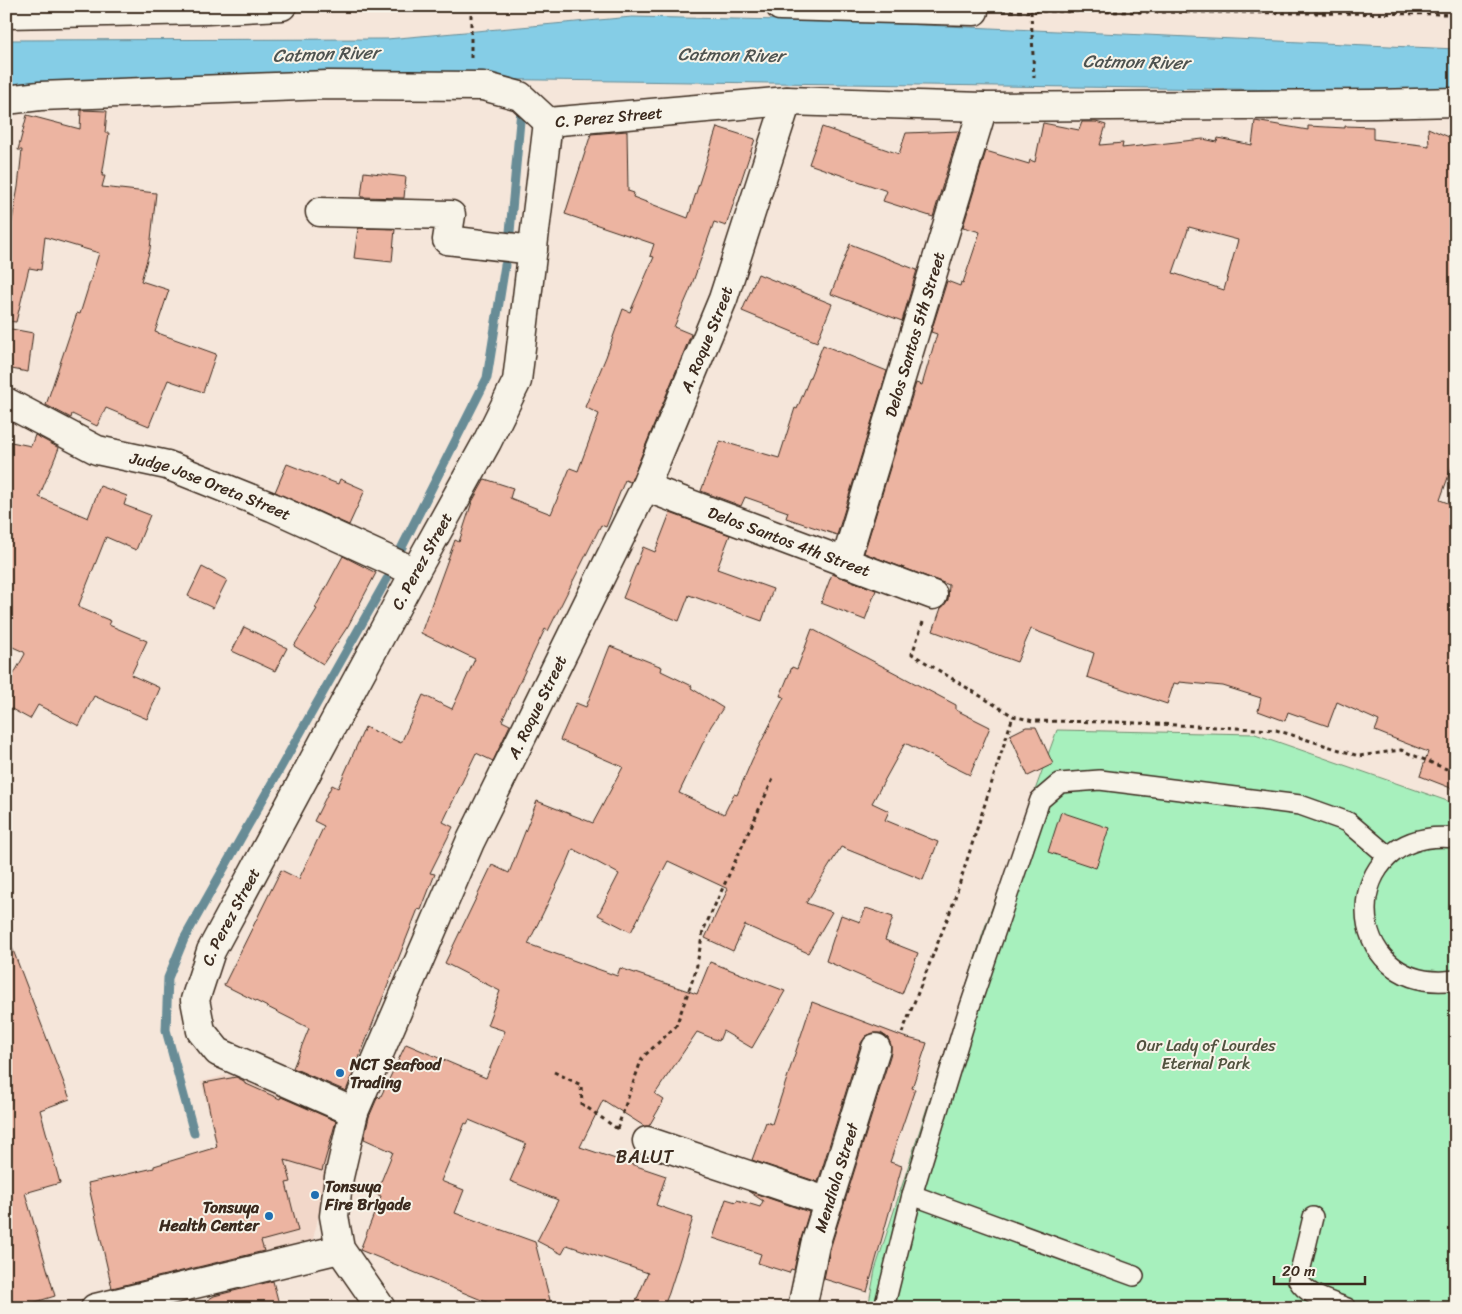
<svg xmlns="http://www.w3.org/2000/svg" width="1462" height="1314" viewBox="0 0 1462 1314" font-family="Sriracha,sans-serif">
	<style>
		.built { fill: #f2d7c9 }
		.green { fill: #a7f0bd; stroke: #718d6e }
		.water { fill: #85cde6; stroke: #678c96 }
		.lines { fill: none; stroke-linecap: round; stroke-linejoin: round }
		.stream { stroke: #678c96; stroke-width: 9 }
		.building { fill: #ecb4a1; stroke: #3b2a1e; fill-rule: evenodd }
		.lane-casing { stroke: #3b2a1e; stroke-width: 22 }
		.street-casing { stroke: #3b2a1e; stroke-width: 31 }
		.path { stroke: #3b2a1e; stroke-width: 3; stroke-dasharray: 4 4; stroke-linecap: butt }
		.lane { stroke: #f7f3e8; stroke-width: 19 }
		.street { stroke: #f7f3e8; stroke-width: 28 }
		.poi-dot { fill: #1f6fb2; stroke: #f7f3e8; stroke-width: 2 }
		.labels { text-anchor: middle; stroke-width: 4; stroke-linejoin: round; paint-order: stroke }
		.street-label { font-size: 16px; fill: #3b2a1e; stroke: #f7f3e8 }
		.park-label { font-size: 16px; fill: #51523e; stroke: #f7f3e8 }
		.poi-label { font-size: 16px; font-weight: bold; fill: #3b2a1e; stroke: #f7f3e8; text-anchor: start }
		.water-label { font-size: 18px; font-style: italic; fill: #4e5350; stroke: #f7f3e8 }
		.neighbourhood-label { font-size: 18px; letter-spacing: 1px; fill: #3b2a1e; stroke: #f7f3e8 }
	</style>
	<rect width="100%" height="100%" fill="#f5e6da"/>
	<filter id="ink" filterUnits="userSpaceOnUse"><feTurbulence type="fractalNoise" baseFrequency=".02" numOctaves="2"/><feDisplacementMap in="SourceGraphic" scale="10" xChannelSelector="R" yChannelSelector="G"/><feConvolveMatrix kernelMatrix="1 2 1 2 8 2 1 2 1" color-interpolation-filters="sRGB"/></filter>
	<g filter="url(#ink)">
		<path class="built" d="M242,1071L341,1118L311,1248L248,1261L201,1082Z"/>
		<path class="green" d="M1057,730L1255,734L1456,804V1308H868L875,1270L985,927Z"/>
		<path class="water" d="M632,17L835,21L1456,49V92L465,79L31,82L6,85V40L387,39Z"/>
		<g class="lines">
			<g class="stream">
				<path d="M510,232L521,110"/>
				<path d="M399,553L487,378L505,265"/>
				<path d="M194,1133L166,1030L168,978L184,939L387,579"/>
			</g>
		</g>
		<g class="building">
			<path d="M81,110L107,111L105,133H109L102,176H105L102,187L156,193L150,249L141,281L169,290L155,332L216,354L203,392L168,380L149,426L106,408L97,426L72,414L71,418L46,405L77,313L80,314L99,253L45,237L41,270L29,268L16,322L6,321V238H9L18,187L22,150H18L27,115L80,129Z"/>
			<path d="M1255,121L1308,130V126L1345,128V126L1373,127V139L1429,146L1428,128L1456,140V455L1440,500L1456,506V790L1420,776L1428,752L1375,731L1379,721L1337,702L1328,726L1288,712L1285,721L1258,711L1261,698L1223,686L1179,682L1178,684L1174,683L1167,704L1087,677L1094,653L1031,629L1017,662L933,631L941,608L948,600L949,585L864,553L916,383L922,385L937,334L931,332L947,281L960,286L961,282L963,283L980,232L963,227L986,151L1029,164L1030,160L1035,162L1043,123L1079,130L1082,122H1096L1106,125L1100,145L1123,143L1122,148L1203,139L1217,142L1218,138L1252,145ZM1189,227L1238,240L1224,290L1173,273Z"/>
			<path d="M717,127L755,139L726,226L714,222L690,290L674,327L691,334L690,337L631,481L630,482L625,480L606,527L601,525L548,631L545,629L525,671L502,721L510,725L493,761L476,753L443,822L453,827L430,873L435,874L421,910L418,909L346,1091L293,1068L309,1028L224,985L281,870L299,879L324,826L314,821L332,785L338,788L365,727L401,743L423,695L452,709L475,659L421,633L455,540L459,542L472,502L485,479L513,488L510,498L551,514L570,468L578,471L599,414L585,407L606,357L623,309L630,312L654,257L650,256L654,244L565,214L591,134L627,131L628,191L634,193L633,197L688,218Z"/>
			<path d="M822,127L899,154L906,133L959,131L933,217L883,201L887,191L809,164Z"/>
			<path d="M364,172L406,177L404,198L361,197Z"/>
			<path d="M358,228L395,229L392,262L354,258Z"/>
			<path d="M850,244L917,270L902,321L831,294Z"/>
			<path d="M758,274L832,304L817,342L742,311Z"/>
			<path d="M6,328L33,333L28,372L6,368Z"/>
			<path d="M823,345L887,371L837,535L786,518L788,512L745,497L741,506L701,491L720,441L779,458L795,408L797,409Z"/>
			<path d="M35,435L59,448L39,497L88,518L100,486L127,496L124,505L150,515L136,550L106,537L78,607L111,621L109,625L147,641L131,675L160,688L147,719L94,696L79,726L38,705L30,719L6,706V688L25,654L24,652L6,644V441L31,446Z"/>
			<path d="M287,464L338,484L340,479L365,490L349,525L275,492Z"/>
			<path d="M670,513L730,535L717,569L773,589L762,621L689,595L679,621L623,598L643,547L655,552Z"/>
			<path d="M343,556L376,573L348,626L323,664L294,646L317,609L315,608Z"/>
			<path d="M202,567L227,580L213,608L188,596Z"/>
			<path d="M832,574L876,590L865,620L821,603Z"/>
			<path d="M244,627L287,648L275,671L232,651Z"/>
			<path d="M812,629L956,705V710L990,727L970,775L905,743L872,803L889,811L885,820L938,842L923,880L841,847L806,903L832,912L808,953L745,925L733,951L705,938L728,889L668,861L631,932L598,915L619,874L573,849L565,868L528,944L617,976L620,968L697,994L710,962L785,991L752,1048L723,1031L719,1041L697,1032L655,1094L664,1100L649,1126H644L603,1100L580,1147L666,1176L656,1205L693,1218L669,1293L663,1308H633L648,1273L567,1245L562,1254L537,1241L558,1200L510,1181L526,1144L469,1120L467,1124L465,1123L441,1181L464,1190L455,1213L535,1242L552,1308H501L360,1250L381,1196L376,1194L393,1152L364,1139L369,1117L378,1096L380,1098L406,1044L486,1078L505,1031L487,1025L500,991L445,963L492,865L509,873L537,801L593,823L623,767L560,740L576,703L586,707L610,646L662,667L661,671L692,686L691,688L723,708L711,726L679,793L724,814L734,794L737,795L752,760L784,697L780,696L792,667L797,669Z"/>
			<path d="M1026,727H1036L1053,764L1028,776L1010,735Z"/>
			<path d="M1061,812L1109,828L1096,868L1048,852Z"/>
			<path d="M866,908L893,917L885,940L918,953L902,994L826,961L841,915L860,922Z"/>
			<path d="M8,937L70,1099L40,1110L60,1183L25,1193L55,1296L16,1308H6V938Z"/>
			<path d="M812,1002L904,1037L927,1043L912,1088L915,1089L890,1162L902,1166L867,1292L824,1279L830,1249L891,1053V1045L888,1038L881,1033H873L866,1036L861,1043L818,1182L752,1160L766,1122L772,1124Z"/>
			<path d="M236,1077L244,1081V1083L280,1099L281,1097L336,1121L322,1171L285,1160L291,1182L286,1183L298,1231L261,1241L264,1251L112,1288L88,1183L154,1168V1166L217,1147L204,1083Z"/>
			<path d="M748,1191L809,1212L800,1242L794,1270L791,1269L789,1273L758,1263L761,1254L713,1238L726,1199L736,1202L737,1200L760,1207L763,1201Z"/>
			<path d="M273,1281L280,1308H194L214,1296Z"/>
		</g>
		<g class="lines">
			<g class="lane-casing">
				<g id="lane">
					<path d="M1456,838C1335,824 1337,997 1456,980"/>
					<path d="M912,1195L1134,1276"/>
					<path d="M1313,1217L1298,1280C1307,1296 1330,1301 1347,1308"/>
					<path d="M884,1308L912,1195L967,1015L1040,800L1060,783L1100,780L1300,805L1348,822L1388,856"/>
				</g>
			</g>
			<g class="street-casing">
				<g id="street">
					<path d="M780,6L974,11"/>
					<path d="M6,14L207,10L282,6"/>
					<path d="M6,100L40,96L328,85L483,86L520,96L548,122"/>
					<path id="s1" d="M548,122L787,101L983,107L1375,104L1456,102"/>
					<path d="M320,212L451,215L447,240L533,250"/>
					<path id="s2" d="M6,402L97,450L167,465L272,507L415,572"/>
					<path id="s3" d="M645,487L933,595"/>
					<path id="s4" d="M845,563L983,107"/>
					<path id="s5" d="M354,1112L218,1052L201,1031L195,1000L211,951L415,572L487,442L517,381L548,122"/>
					<path d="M647,1141L829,1202"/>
					<path d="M95,1308L340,1249"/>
					<path id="s6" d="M381,1308L340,1249L334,1216L339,1177L354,1112L470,842L645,487L723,299L787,101"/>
					<path id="s7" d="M802,1308L815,1245L876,1048"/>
				</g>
			</g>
			<g class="path">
				<path d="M471,6V58"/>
				<path d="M1002,11L1456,14"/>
				<path d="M1031,11L1034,78"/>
				<path d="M923,622L912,654L1013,716L1033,721L1117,722L1276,730L1359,756L1401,750L1456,773"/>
				<path d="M902,1033L952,907L1013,716"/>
				<path d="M554,1072L581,1085L582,1104L619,1130"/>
				<path d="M617,1129L642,1058L676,1026L696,970L703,931L773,779"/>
			</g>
			<use href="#lane" class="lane"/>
			<use href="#street" class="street"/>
		</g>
	</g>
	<g class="poi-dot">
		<circle cx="340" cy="1073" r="5"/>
		<circle cx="315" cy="1195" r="5"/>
		<circle cx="269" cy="1216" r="5"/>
	</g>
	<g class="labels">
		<g class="street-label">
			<text dy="6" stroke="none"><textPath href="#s1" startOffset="61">C. Perez Street</textPath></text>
			<text dy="6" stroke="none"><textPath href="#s4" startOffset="239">Delos Santos 5th Street</textPath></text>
			<text dy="6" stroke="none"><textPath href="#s6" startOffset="1061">A. Roque Street</textPath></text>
			<text dy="6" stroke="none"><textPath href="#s2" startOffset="222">Judge Jose Oreta Street</textPath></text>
			<text dy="6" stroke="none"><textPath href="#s3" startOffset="154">Delos Santos 4th Street</textPath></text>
			<text dy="6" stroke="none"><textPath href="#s5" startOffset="702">C. Perez Street</textPath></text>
			<text dy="6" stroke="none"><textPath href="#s6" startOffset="656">A. Roque Street</textPath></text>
			<text dy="6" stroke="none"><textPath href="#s5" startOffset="298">C. Perez Street</textPath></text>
			<text dy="6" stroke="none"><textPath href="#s7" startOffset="135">Mendiola Street</textPath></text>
		</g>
		<g class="park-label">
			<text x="1206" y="1051">Our Lady of Lourdes<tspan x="1206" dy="18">Eternal Park</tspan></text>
		</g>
		<g class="poi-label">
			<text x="350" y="1070">NCT Seafood<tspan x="350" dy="18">Trading</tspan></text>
			<text x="325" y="1192">Tonsuya<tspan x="325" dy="18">Fire Brigade</tspan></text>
			<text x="259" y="1213" text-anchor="end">Tonsuya<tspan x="259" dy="18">Health Center</tspan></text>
		</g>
		<g class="water-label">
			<text transform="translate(326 54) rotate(-2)" y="6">Catmon River</text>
			<text transform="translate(731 55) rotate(1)" y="6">Catmon River</text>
			<text transform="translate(1136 62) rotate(1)" y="6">Catmon River</text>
		</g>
		<g class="neighbourhood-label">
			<text x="645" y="1163">BALUT</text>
		</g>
	</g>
	<rect width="1462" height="1314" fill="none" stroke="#f7f3e8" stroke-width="25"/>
	<rect x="12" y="12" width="1437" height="1289" fill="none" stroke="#3b2a1e" stroke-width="2" filter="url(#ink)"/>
	<path d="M1274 1276v8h91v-8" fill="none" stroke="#3b2a1e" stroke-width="2.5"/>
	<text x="1282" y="1276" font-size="15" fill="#3b2a1e" stroke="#f7f3e8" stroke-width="4" paint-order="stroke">20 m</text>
</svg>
